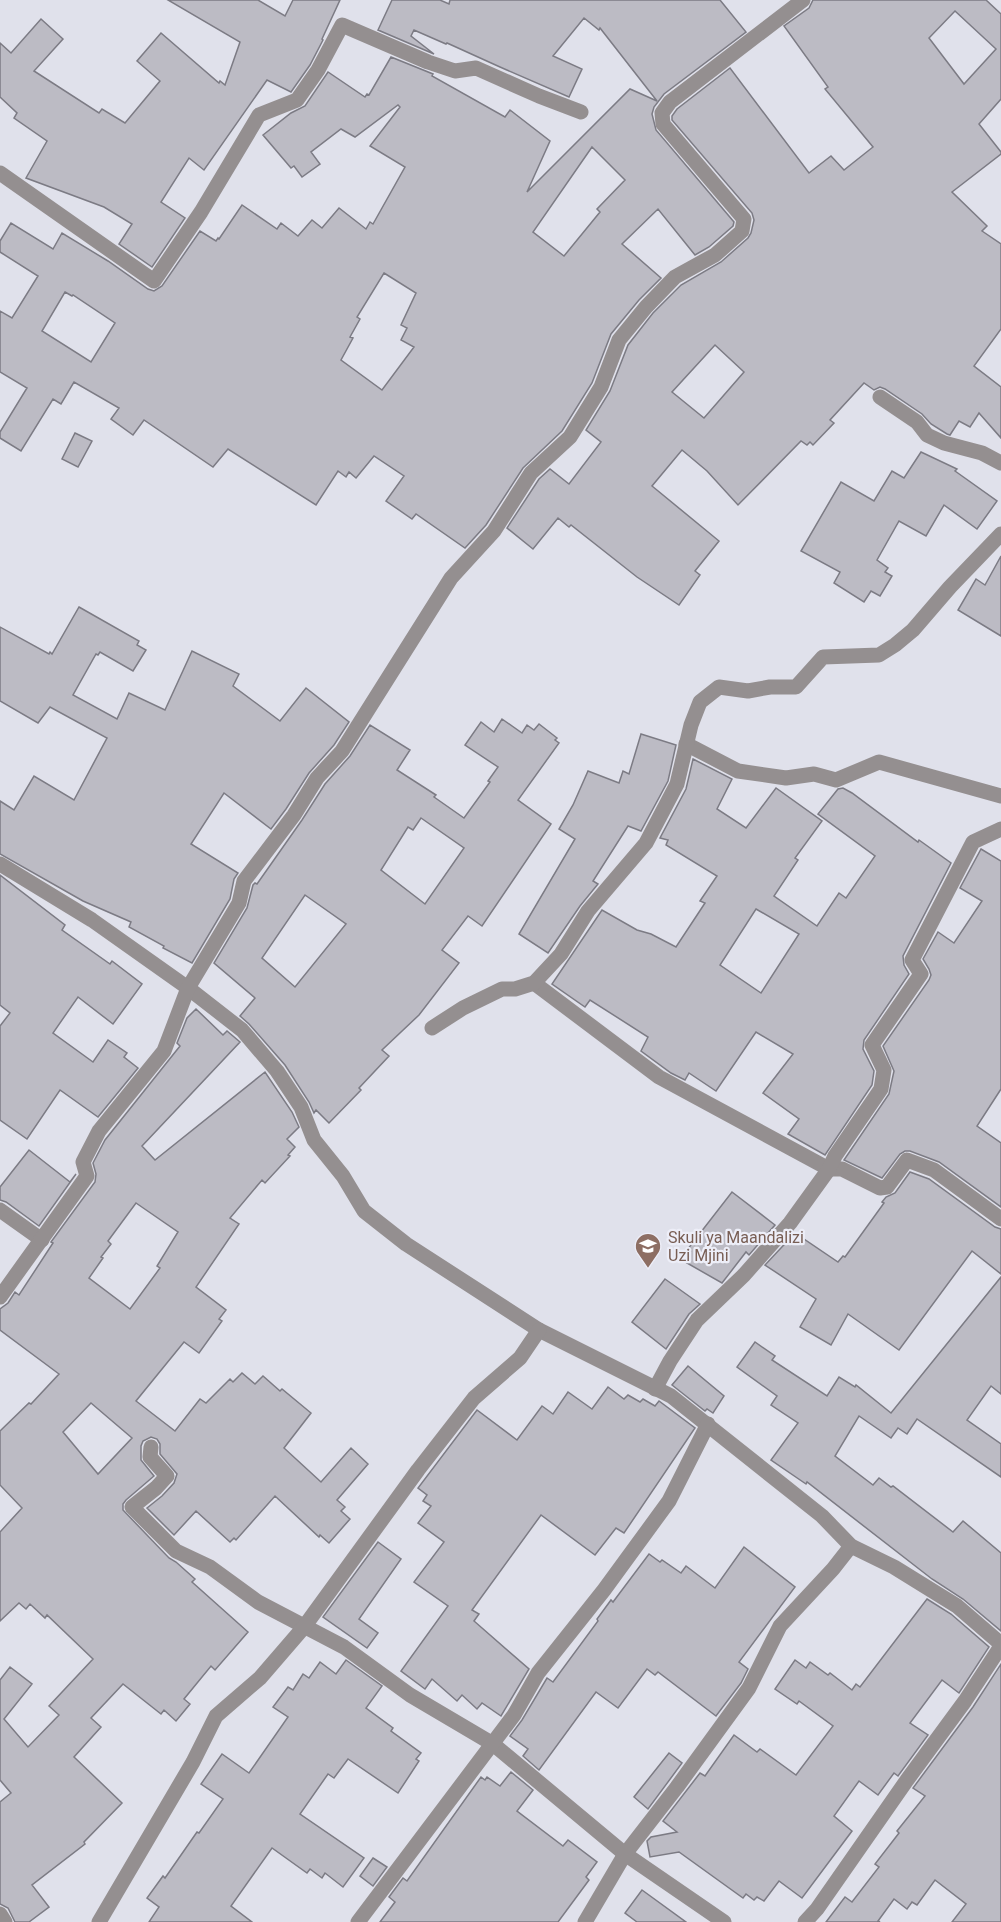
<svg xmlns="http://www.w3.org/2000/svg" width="1001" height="1922" viewBox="0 0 1001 1922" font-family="Roboto,sans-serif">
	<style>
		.building { fill: #bcbbc4; stroke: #7c7b84; stroke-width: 1.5; fill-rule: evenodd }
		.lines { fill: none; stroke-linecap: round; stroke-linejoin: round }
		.minor { stroke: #948f90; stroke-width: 15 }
		.labels { text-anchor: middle; stroke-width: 4.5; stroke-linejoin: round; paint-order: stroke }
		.education-label { font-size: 16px; fill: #785e54; stroke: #edeef8; text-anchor: start }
	</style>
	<rect width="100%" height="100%" fill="#e0e1eb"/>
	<g class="building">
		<path d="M168,0H258L285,16L293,0H340L322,39L323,40L310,65L291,92L267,80L204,170L189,158L161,202L185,218L152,267L119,244L132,224L104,207L26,178L47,141L14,118L17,113L0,97V43L11,53L41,19L63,39L34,71L99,113L102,109L125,123L160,81L137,61L161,33L219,83L220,81L225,85L240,42Z"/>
		<path d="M392,0H440L449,4L450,0H720L746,32L664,94L654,107L652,114L656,130L734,222L733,226L709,247L695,255L658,209L622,244L661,278L639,300L611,334L592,383L562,431L523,468L486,525L465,548L416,514L412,519L386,501L404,476L374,456L356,478L349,472L346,477L338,471L316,505L228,449L213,467L144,420L133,435L111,419L119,408L74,382L61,404L53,399L21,451L0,438V432L27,388L0,372V311L12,318L38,276L0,252V241L11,223L53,249L62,233L108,261L148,289L154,291L162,286L200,231L216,241L218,238L219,239L242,205L277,229L281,223L298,236L312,220L322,228L339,208L366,229L370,222L373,224L405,167L370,146L400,107L398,105L355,137L341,129L311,152L320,164L302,177L294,166L291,168L263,135L291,113L305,106L328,72L365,97L367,94L369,95L391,57L433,74L432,76L505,117L510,110L550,141L527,192L630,89L657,101L600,28L599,30L584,18L553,56L582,69L569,97L500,67L447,43L446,44L414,30L411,36L434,54L378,30ZM592,147L625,180L597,209L600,212L564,256L533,232ZM384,273L416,293L401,325L407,328L401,340L414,347L382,390L341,360L353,338L350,337L360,319L357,317ZM65,292L72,296L73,295L115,323L91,362L42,331Z"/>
		<path d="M813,0H986L1001,14V99L979,124L1001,152V154L952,192L987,226L982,231L1001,244V329L974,366L1001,387V438L979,413L970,427L959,421L950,435L947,434L931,424L922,414L885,389L880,387L874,390L864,383L830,420L834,423L813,445L810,442L807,445L801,441L738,505L707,471L682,450L652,486L719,541L695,571L700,575L679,605L637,577L571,525L569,527L558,518L533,549L507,528L539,479L550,469L569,484L601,442L586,430L610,391L628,345L653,313L681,285L721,262L748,238L751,233L754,220L752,213L672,120V116L677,109L730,68L809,173L831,156L844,170L873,147L825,89L828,87L784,26L809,8ZM955,11L996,49L964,84L929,38ZM715,345L744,372L704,418L672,392Z"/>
		<path d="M75,433L92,441L78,467L62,459Z"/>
		<path d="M921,452L957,469L955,471L997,501L977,529L944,505L926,536L899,521L877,560L888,568L885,572L892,576L880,596L871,591L864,602L834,583L840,572L801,551L841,482L874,501L892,471L904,478Z"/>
		<path d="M1001,556V636L958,610L976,579L985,585Z"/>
		<path d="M79,607L139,641L137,645L146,650L133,671L100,652L98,655L96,654L73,695L117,719L129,693L165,710L192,651L239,674L233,686L280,721L306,688L349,722L334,745L309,773L286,809L271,829L224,793L191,844L238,873L234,879L230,899L192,963L163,948L164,946L129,927L131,922L83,901L0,854V801L14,810L34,776L74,800L107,738L50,707L38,723L0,701V627L49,654L50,652L52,654Z"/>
		<path d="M502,719L522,733L527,725L534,730L539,724L557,738L555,740L559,743L518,800L551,824L482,926L468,916L442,950L459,963L419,1015L382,1050L389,1056L359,1088L361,1090L329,1123L316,1110L314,1113L309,1102L285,1065L249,1024L240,1016L255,998L214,963L247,908L253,885L255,883L257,884L302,820L325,784L350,756L370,725L410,750L397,770L436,795L434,797L464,818L490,782L488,781L498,767L465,745L481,722L494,732ZM421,818L464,848L425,904L381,870L408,827L413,830ZM305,895L346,924L295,987L262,958Z"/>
		<path d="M641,734L676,745L668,781L641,831L628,826L593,881L598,884L580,906L548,953L519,934L575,839L559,829L573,805L588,771L619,783L623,771L629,774Z"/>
		<path d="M693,759L732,779L717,809L746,828L776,788L822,821L795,858L798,860L774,896L817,926L839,893L846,898L875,856L818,814L838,789L843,788L852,793L918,842L919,840L951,863L903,956L904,965L909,974L864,1040L863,1049L874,1071L872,1085L825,1155L788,1134L799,1119L763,1093L793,1054L756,1032L716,1091L689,1073L685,1080L671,1073L641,1051L648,1037L590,1000L585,1007L552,984L602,910L637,930L651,934L676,947L705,903L700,901L717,876L666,845L668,840L660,838L686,789ZM756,909L799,934L761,993L720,965Z"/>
		<path d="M981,849L1001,861V1089L977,1126L1001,1143V1207L939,1162L910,1151H905L900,1154L882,1178L844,1160L889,1094L894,1071L883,1046L929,980L931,975L929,969L923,959L938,932L954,943L982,901L960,888Z"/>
		<path d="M0,875L65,925L62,930L110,964L112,961L142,984L113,1024L78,997L53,1033L93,1062L108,1040L127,1053L124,1057L138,1068L98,1117L60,1090L27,1139L0,1120V1026L10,1013L0,1005Z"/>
		<path d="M196,1009L223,1035L227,1031L240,1042L142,1146L155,1160L265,1072L292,1112L299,1127L287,1139L295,1147L288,1155L290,1156L265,1183L262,1180L230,1218L239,1224L196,1287L226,1310L219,1319L222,1321L199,1353L184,1342L136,1401L175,1431L200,1399L206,1403L230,1379L233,1382L242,1373L255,1384L263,1376L280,1391L282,1389L311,1413L284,1448L321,1482L351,1448L368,1464L337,1500L345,1507L341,1511L350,1519L329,1543L320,1535L319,1537L275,1496L236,1540L234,1538L230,1542L196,1511L174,1535L147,1508L162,1496L174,1483L177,1474L160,1454V1444L157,1439L151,1437L143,1441L141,1446V1460L154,1476L126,1500L123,1504V1510L169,1558L176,1562L195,1579L192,1582L248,1632L215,1670L211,1666L184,1699L190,1704L176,1721L164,1710L161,1714L123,1684L91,1718L101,1727L74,1757L122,1803L84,1842L85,1844L32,1885L49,1907L29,1922H15L8,1908L0,1904V1802L11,1793L0,1780V1680L10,1667L32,1684L4,1719L28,1747L59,1715L49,1706L93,1659L47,1615L45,1618L30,1604L26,1609L19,1603L0,1621V1532L22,1508L0,1485V1431L29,1403L31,1404L59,1374L0,1330V1309L8,1303L15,1292L19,1295L53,1243L51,1242L95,1182L96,1174L93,1163L105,1140L180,1046L177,1043L187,1018ZM136,1203L178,1232L157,1266L160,1268L130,1309L89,1278L103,1258L101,1257L111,1244L108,1241ZM91,1403L132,1438L98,1474L63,1432Z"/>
		<path d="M29,1150L70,1182L76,1174L39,1226L6,1202L0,1200V1187Z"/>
		<path d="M910,1172L929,1179L995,1227L1001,1229V1274L972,1251L899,1350L848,1314L831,1345L800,1327L816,1299L765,1265L795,1233L838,1262L843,1256L845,1257L884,1203L882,1202L886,1197L895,1193Z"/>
		<path d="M732,1192L775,1225L749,1255L746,1252L722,1283L680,1259Z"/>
		<path d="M1001,1277V1394L991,1386L967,1420L1001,1444V1477L917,1419L907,1434L898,1428L891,1438L859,1416L835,1456L873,1485L879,1478L891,1487L893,1486L953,1532L963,1521L1001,1553V1631L963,1599L932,1579L807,1482L806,1484L771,1460L798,1423L771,1405L777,1396L737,1367L755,1342L775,1356L772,1360L827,1396L839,1377L855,1387L856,1385L891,1413Z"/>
		<path d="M665,1279L700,1304L689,1314L666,1349L632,1322Z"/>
		<path d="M688,1366L724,1396L713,1413L707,1409L705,1411L672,1385Z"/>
		<path d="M608,1387L624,1399L628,1395L640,1402L643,1399L655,1406L659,1401L695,1428L624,1533L616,1528L595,1555L541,1515L472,1610L479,1614L474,1621L529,1669L501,1716L482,1703L477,1709L462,1695L457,1701L432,1679L425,1689L401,1671L448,1606L414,1582L444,1542L418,1523L431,1506L423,1501L427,1495L418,1488L477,1410L517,1440L542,1406L553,1414L568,1392L592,1409Z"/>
		<path d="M378,1542L401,1559L359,1619L378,1633L367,1648L323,1617Z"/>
		<path d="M744,1547L795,1587L739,1662L748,1669L741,1683L716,1716L658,1672L655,1675L647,1669L618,1708L596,1692L539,1770L523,1756L528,1749L510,1736L522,1720L547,1678L553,1682L598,1621L597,1619L611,1600L613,1602L649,1554L660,1562L662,1560L681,1573L686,1566L715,1588Z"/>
		<path d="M927,1599L951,1614L989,1647L959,1693L942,1680L910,1723L928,1735L898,1776L894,1773L878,1795L859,1781L834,1816L852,1831L802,1898L779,1881L764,1901L757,1897L754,1900L746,1894L743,1898L679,1852L650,1857L647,1841L651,1837L677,1832L663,1821L700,1773L705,1776L734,1735L757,1752L760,1749L796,1775L833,1726L799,1701L797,1704L775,1689L795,1660L806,1668L810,1662L828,1675L830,1673L852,1690L856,1684L860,1687Z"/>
		<path d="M346,1660L382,1686L366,1708L393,1728L391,1731L421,1753L416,1759L419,1761L398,1793L348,1759L334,1778L328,1774L300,1814L364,1858L343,1887L325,1873L322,1878L310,1869L307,1873L272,1848L231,1906L252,1922H149L159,1907L147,1898L163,1876L165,1878L197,1832L199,1833L223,1799L201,1784L222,1754L249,1773L288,1717L273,1707L288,1687L293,1690L303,1674L309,1678L320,1662L336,1674Z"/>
		<path d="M1001,1664V1922H952L966,1904L935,1880L917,1905L912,1902L907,1909L894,1899L878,1921L880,1922H826L845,1897L852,1902L879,1867L875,1864L899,1833L897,1831L925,1796L913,1788L973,1707Z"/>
		<path d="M669,1753L682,1763L648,1809L634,1797Z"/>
		<path d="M511,1772L533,1790L517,1811L563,1846L568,1840L597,1862L586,1877L589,1880L558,1922H380L395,1902L389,1897L403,1878L407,1881L481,1777L485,1780L487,1777L500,1786Z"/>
		<path d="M373,1858L387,1867L373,1886L360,1876Z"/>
		<path d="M642,1890L686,1922H637L625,1913Z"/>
	</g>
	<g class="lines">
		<g class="minor">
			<path d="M0,173L154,281L201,212L259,115L297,100L318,70L342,25L428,62L455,71L476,68L539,96L581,112"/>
			<path d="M880,397L917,422L927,435L944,443L982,453L1001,463"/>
			<path d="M686,744L738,771L786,778L814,774L836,780L879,762L1001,796"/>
			<path d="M0,864L92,920L188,988L242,1030L277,1071L301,1107L314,1140L343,1176L364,1211L406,1244L539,1330L671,1396L822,1516L851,1546L894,1567L957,1606L1001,1644"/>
			<path d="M534,983L659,1077L829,1169H842L880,1188L887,1187L907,1160L934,1170L1001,1219"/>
			<path d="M432,1028L463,1008L502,989H515L534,983L561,954L588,911L646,843L677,784L691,725L700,702L719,687L748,691L770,687H796L823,657L879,655L895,645L913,630L950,587L1001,534"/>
			<path d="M0,1210L42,1240"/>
			<path d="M0,1297L87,1176L83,1162L99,1131L164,1051L188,988L239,903L244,881L294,815L317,778L342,751L451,578L494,531L531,473L570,437L601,387L619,340L646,307L675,277L715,255L742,231L744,219L663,124L662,113L670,102L803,0"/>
			<path d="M655,1389L670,1361L697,1320L744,1275L790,1223L829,1169L835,1156L881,1089L884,1070L872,1045L921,974L912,960L973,842L1001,829"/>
			<path d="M151,1447L150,1457L167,1476L156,1488L132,1507L176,1551L210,1567L258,1602L344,1647L410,1695L493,1744L625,1854L724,1922"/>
			<path d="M0,1914L5,1922"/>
			<path d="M99,1922L193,1762L216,1716L260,1678L304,1627L418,1470L474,1398L520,1358L539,1330"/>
			<path d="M358,1922L514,1715L538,1673L604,1590L669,1501L708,1424"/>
			<path d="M585,1922L625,1854L677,1787L749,1688L780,1626L833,1569L851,1546"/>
			<path d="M805,1922L817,1909L907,1780L965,1701L1001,1646"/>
		</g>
	</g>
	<defs>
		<g id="school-pin" transform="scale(1.35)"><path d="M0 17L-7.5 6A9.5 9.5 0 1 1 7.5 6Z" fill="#8d6e63" stroke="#edeef8"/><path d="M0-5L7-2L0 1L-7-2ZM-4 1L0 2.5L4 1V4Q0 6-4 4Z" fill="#fff"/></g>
	</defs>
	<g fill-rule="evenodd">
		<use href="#school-pin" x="648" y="1246"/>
	</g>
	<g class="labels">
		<g class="education-label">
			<text x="668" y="1243">Skuli ya Maandalizi<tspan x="668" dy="18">Uzi Mjini</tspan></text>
		</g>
	</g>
</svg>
